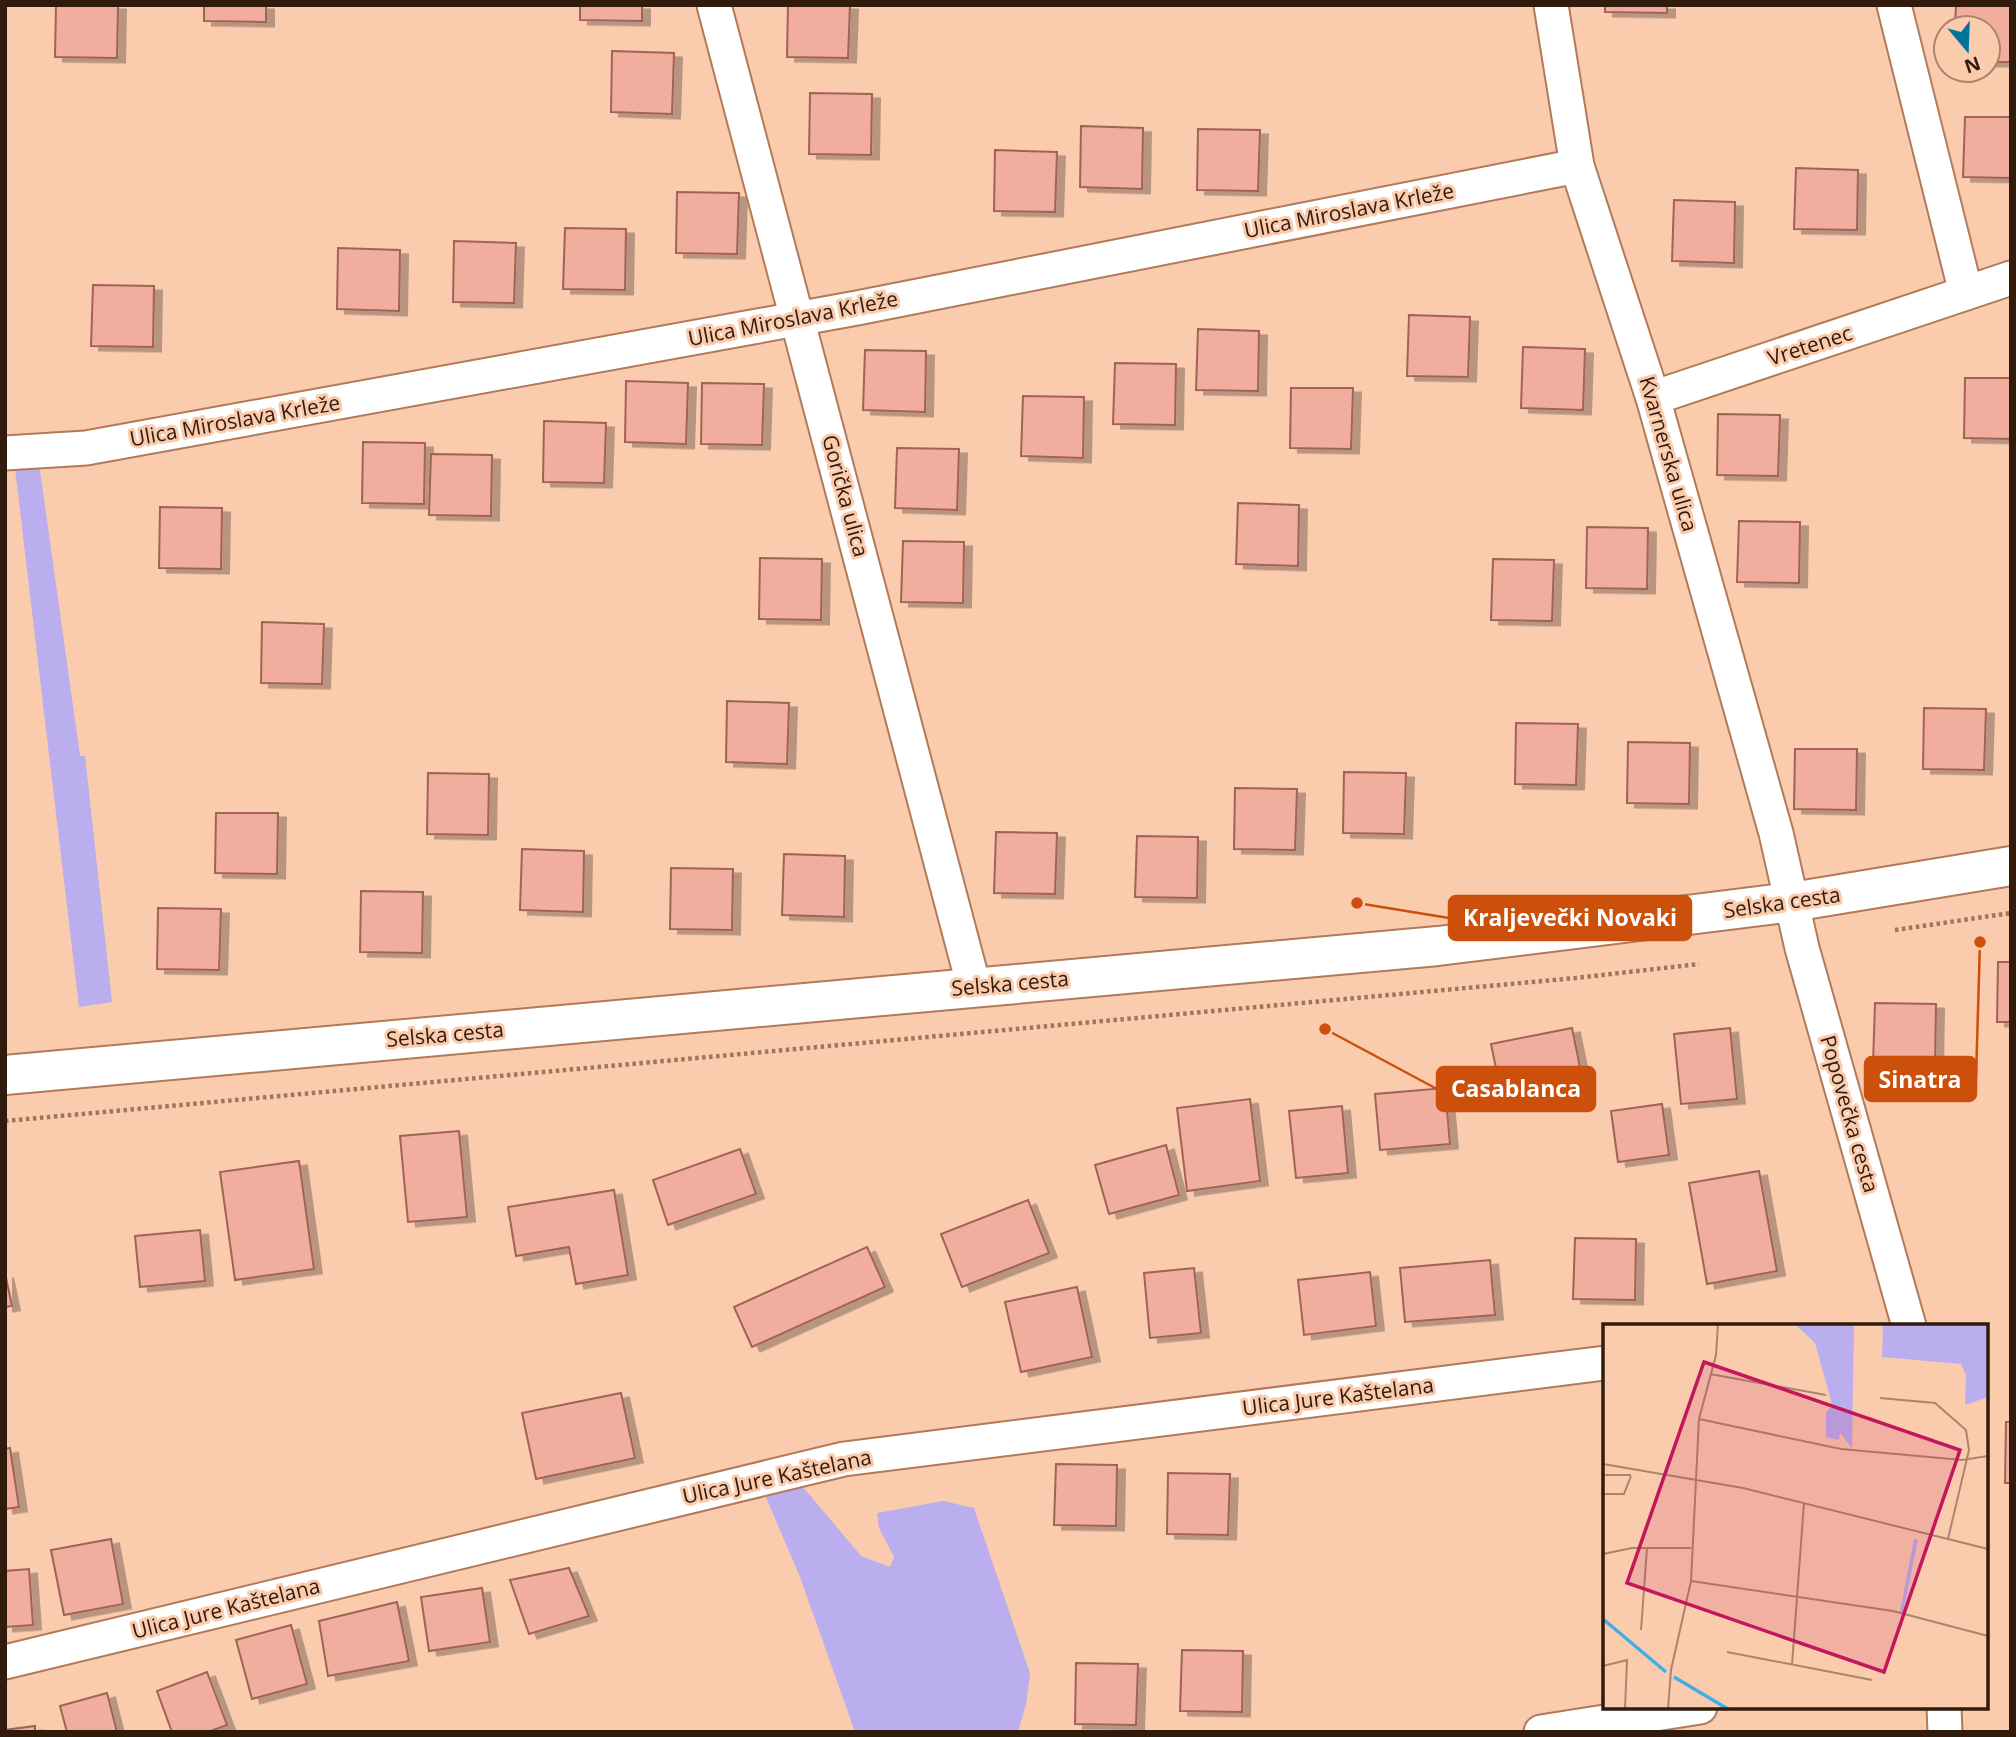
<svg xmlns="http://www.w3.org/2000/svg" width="2016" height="1737" viewBox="0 0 2016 1737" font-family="'Open Sans',sans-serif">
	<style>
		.green { fill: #baaeef }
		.building { fill: #f1ad9e; stroke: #a16356; stroke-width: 2; filter: url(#shadow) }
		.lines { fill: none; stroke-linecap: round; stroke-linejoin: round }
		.street-casing { stroke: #b17a58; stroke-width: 37 }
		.secondary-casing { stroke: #b17a58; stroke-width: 42 }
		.path { stroke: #9a7761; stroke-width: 4.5; stroke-dasharray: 3.5 3.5; stroke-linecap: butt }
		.street { stroke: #fff; stroke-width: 33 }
		.secondary { stroke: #fff; stroke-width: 38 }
		.labels { text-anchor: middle; stroke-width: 6; stroke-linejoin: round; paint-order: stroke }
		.street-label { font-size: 21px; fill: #301b0d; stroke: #fbcbae }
		.inset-river { fill: none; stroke: #3db1e6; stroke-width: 3.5 }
		.inset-road { fill: none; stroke: #aa856e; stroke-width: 2 }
		.view { fill: #c2185b; fill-opacity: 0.15; stroke: #c2185b; stroke-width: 3.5 }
		.inset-edge { fill: none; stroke: #301b0d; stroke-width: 3.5 }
		.leader { fill: none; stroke: #cc500c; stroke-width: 2.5 }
		.callout-dot { fill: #cc500c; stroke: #fbcbae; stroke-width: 2.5 }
		.callout { fill: #cc500c; stroke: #cc500c; stroke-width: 2.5 }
		.callout-label { font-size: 23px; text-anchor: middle; font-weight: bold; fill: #fff }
	</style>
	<defs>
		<filter id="shadow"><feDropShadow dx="8" dy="4.5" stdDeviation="0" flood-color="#0004"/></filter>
	</defs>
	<rect width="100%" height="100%" fill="#fbcbae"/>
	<g class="green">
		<path d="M38,456L80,756H85L112,1002L79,1007L14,460Z"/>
		<path d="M803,1487L861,1556L890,1567L894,1557L879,1528L877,1513L943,1501L974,1508L1030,1673L1026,1704L1018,1732H855L800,1577L765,1495Z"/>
	</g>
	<g class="building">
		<path d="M56,5H118L117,58L55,57Z"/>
		<path d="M204,5H266V22L204,21Z"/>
		<path d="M580,5H642V21L580,20Z"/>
		<path d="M788,5H850L848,58L787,57Z"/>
		<path d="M1605,5H1667V13L1605,12Z"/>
		<path d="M1956,5H2011V62H1988V28H1955Z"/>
		<path d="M612,51L674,53L672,114L611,112Z"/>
		<path d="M810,93L872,94L871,155L809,154Z"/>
		<path d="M1965,117H2011V178L1963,177Z"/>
		<path d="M1081,126L1143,128L1142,189L1080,187Z"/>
		<path d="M1198,129L1260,130L1258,191L1197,190Z"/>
		<path d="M995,150L1057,152L1055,212L994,211Z"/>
		<path d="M1796,168L1858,170L1857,230L1794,229Z"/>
		<path d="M677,192L739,193L737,254L676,253Z"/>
		<path d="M1674,200L1735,202L1734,263L1672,261Z"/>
		<path d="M565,228L626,229L625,290L563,289Z"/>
		<path d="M454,241L516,243L514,303L453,302Z"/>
		<path d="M338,248L400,250L399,311L337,309Z"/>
		<path d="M93,285L154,286L153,347L91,346Z"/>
		<path d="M1409,315L1470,317L1468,377L1407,376Z"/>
		<path d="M1198,329L1259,331L1258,391L1196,390Z"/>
		<path d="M1523,347L1585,349L1583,410L1521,408Z"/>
		<path d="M865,350L926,351L925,412L863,410Z"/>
		<path d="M1115,363L1176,364L1175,425L1113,424Z"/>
		<path d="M1965,378H2011V439L1964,438Z"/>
		<path d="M626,381L688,383L686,444L625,442Z"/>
		<path d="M702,383L764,384L762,445L701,444Z"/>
		<path d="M1291,388H1353L1351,449L1290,448Z"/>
		<path d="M1023,396L1084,397L1083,458L1021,456Z"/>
		<path d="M1718,414L1780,415L1778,476L1717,475Z"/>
		<path d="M544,421L606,423L604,483L543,482Z"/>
		<path d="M363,442L425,443L424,504L362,503Z"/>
		<path d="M897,448L959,449L957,510L895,508Z"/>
		<path d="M431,454L492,455L491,516L429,515Z"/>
		<path d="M1238,503L1299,505L1298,566L1236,564Z"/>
		<path d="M160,507L222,508L221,569L159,568Z"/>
		<path d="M1739,521L1800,522L1799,583L1737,582Z"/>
		<path d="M1587,527L1648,528L1647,589L1586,588Z"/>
		<path d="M903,541L964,542L963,603L901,602Z"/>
		<path d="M760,558L822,559L821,620L759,619Z"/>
		<path d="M1493,559L1554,560L1552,621L1491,620Z"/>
		<path d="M262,622L324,624L322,684L261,683Z"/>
		<path d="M727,701L789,703L787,764L726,762Z"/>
		<path d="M1924,708L1986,709L1984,770L1923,769Z"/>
		<path d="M1516,723L1578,724L1576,785L1515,784Z"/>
		<path d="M1628,742L1690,743L1689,804L1627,803Z"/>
		<path d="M1795,749H1857L1856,810L1794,809Z"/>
		<path d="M1344,772L1406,773L1404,834L1343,833Z"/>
		<path d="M428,773L489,774L488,835L427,834Z"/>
		<path d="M1235,788L1297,789L1295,850L1234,849Z"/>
		<path d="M216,813H278L277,874L215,873Z"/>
		<path d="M996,832L1057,833L1055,894L994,893Z"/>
		<path d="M1137,836L1198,837L1197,898L1135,897Z"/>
		<path d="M522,849L584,851L583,912L520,910Z"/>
		<path d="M784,854L845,856L844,917L782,915Z"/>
		<path d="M671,868L733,869L732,930L670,929Z"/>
		<path d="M361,891L423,892L422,953L360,952Z"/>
		<path d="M158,908L221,909L219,970L157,969Z"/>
		<path d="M1998,962H2011V1022H1997Z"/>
		<path d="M1875,1003L1936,1004L1935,1065L1873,1064Z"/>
		<path d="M1572,1028L1583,1082L1502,1098L1491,1044Z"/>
		<path d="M1730,1028L1737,1099L1681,1104L1674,1034Z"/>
		<path d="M1445,1088L1450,1144L1380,1150L1375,1094Z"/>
		<path d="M1250,1099L1260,1181L1187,1191L1177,1108Z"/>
		<path d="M1662,1104L1669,1155L1618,1162L1611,1111Z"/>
		<path d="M1342,1106L1348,1173L1296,1178L1289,1111Z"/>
		<path d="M459,1131L467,1217L408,1222L400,1136Z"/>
		<path d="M1166,1145L1179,1195L1109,1214L1095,1165Z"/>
		<path d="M740,1149L756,1194L668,1225L653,1180Z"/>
		<path d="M299,1161L314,1269L235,1280L220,1172Z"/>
		<path d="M1759,1171L1777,1271L1707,1284L1689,1183Z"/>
		<path d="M614,1190L628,1275L576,1284L569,1247L516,1256L508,1207Z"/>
		<path d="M1028,1200L1049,1253L962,1287L941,1234Z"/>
		<path d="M200,1230L205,1281L140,1287L135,1236Z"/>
		<path d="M1575,1238L1636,1239L1635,1300L1573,1299Z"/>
		<path d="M867,1247L885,1287L752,1347L734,1307Z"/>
		<path d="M1490,1260L1495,1315L1405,1322L1400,1268Z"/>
		<path d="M1194,1268L1201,1333L1150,1338L1144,1273Z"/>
		<path d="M1370,1272L1376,1326L1304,1335L1298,1280Z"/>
		<path d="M5,1273L12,1306L5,1307Z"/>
		<path d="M1077,1287L1092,1357L1021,1372L1005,1302Z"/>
		<path d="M621,1393L635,1458L536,1479L522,1413Z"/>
		<path d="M2006,1422H2011V1483H2005Z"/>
		<path d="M10,1448L19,1507L5,1509V1449Z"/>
		<path d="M1056,1464L1117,1465L1116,1526L1054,1525Z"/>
		<path d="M1168,1473L1230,1474L1228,1535L1167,1534Z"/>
		<path d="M111,1539L123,1604L64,1615L51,1550Z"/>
		<path d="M569,1568L589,1616L529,1634L510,1580Z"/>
		<path d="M29,1569L33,1625L5,1627V1571Z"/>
		<path d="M482,1588L490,1642L429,1651L421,1597Z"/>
		<path d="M397,1602L409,1661L328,1676L319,1621Z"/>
		<path d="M291,1625L307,1684L252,1699L236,1640Z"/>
		<path d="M1182,1650L1243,1651L1242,1712L1180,1711Z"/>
		<path d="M1076,1663L1138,1664L1136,1725L1075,1724Z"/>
		<path d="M207,1672L227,1725L208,1732H172L157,1691Z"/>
		<path d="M107,1693L117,1732H67L60,1706Z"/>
		<path d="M35,1726V1732H5V1730Z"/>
	</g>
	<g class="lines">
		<g class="street-casing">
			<g id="street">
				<path d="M714,5L974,987"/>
				<path d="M1551,5L1577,166L1653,398L1776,833L1802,948L1909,1326"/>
				<path d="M1894,5L1966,293"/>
				<path d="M1653,398L2011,278"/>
				<path d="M5,453L86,448L857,308L1577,166"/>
				<path d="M5,1662L844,1459L1605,1363"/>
				<path d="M1944,1707L1945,1732"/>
				<path d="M1541,1732L1700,1707"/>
			</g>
		</g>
		<g class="secondary-casing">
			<path id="secondary" d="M5,1075L1438,946L1792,902L2011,866"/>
		</g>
		<g class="path">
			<path d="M1895,930L2011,913"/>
			<path d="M5,1121L1576,978L1699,964"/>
		</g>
		<use href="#street" class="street"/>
		<use href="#secondary" class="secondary"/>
	</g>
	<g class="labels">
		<g class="street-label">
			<text transform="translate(1349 211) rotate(-11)" y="7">Ulica Miroslava Krleže</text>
			<text transform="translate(793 319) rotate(-11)" y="7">Ulica Miroslava Krleže</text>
			<text transform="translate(1810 346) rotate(-18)" y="7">Vretenec</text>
			<text transform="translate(235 421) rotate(-10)" y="7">Ulica Miroslava Krleže</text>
			<text transform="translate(1668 454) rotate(74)" y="7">Kvarnerska ulica</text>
			<text transform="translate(845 496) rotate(75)" y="7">Gorička ulica</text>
			<text transform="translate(1782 903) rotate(-8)" y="7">Selska cesta</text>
			<text transform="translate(1010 984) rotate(-5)" y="7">Selska cesta</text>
			<text transform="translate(445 1035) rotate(-5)" y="7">Selska cesta</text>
			<text transform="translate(1849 1114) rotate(74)" y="7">Popovečka cesta</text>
			<text transform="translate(1338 1397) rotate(-7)" y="7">Ulica Jure Kaštelana</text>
			<text transform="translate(777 1477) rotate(-12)" y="7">Ulica Jure Kaštelana</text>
			<text transform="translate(226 1609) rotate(-14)" y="7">Ulica Jure Kaštelana</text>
		</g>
	</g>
	<g transform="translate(1603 1324)">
		<rect width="385" height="385" fill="#fbcbae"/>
		<path d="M192,0H251L249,124L237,109L236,116L223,113V89L229,81L224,62L212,19ZM280,0H385V73L362,81L363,51L358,40L279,33ZM311,215L315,216L300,288H297Z" fill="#baaeef"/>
		<path class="inset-river" d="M0,295L63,348M71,353L125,385"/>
		<path class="inset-road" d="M107,50L223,71M277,74L332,79L363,106L366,126L345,215M96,95L238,125L359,136L385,132M0,140L140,164L385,225M0,151H28M0,170H21L28,152M0,230L29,224H88M88,257L290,287L385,312M38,306L44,224M124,328L269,356M189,341L201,179M0,342L24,336L22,385M65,385L68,346L88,257L96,95L113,31L115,0"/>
		<path class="view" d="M101,38L357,126L281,348L24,259Z"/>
		<rect width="385" height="385" class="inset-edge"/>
	</g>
	<path class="leader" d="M1357 903L1449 918M1980 942L1976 1079M1325 1029L1437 1089"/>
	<g class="callout-dot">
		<circle cx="1357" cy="903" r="7"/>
		<circle cx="1980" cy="942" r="7"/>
		<circle cx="1325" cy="1029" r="7"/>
	</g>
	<g class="callout">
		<rect x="1449" y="896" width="242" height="44" rx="7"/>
		<rect x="1865" y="1057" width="111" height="44" rx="7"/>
		<rect x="1437" y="1067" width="158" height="44" rx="7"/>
	</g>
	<g class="callout-label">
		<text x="1570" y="926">Kraljevečki Novaki</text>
		<text x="1920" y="1088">Sinatra</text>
		<text x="1516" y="1097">Casablanca</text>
	</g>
	<rect width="2016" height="1737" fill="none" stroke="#301b0d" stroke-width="14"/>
	<g transform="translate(1967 49) rotate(161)"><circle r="33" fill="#fbcbae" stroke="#aa856e" stroke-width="2"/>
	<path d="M0-5L12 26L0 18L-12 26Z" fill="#01749e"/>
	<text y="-10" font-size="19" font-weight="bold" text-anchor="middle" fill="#301b0d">N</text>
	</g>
</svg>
